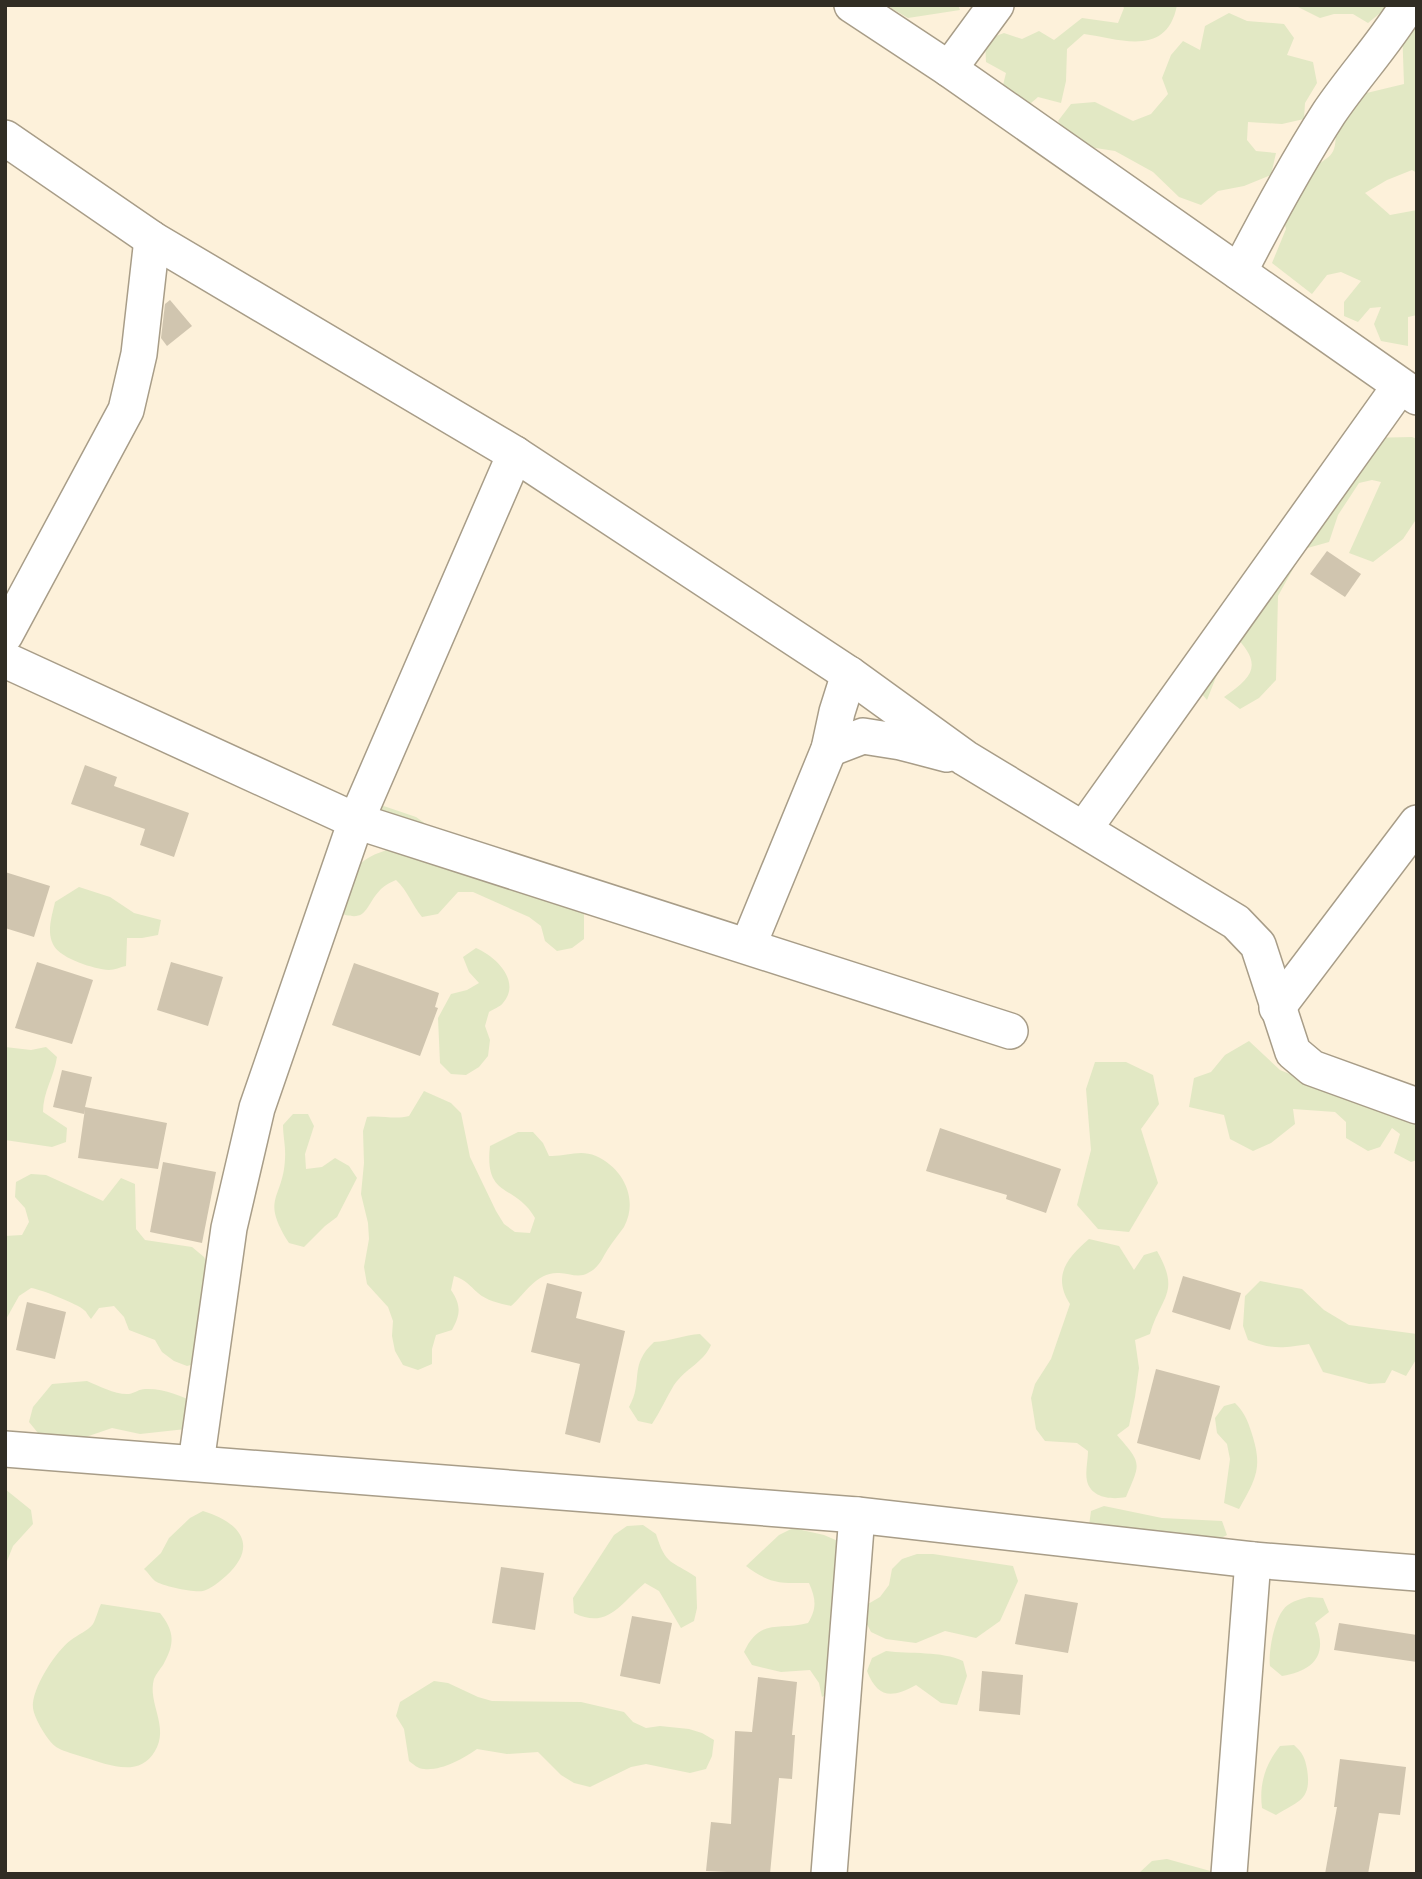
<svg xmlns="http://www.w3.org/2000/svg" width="1422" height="1879" viewBox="0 0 1422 1879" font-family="Spectral,serif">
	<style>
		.green { fill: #e2e8c4 }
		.building { fill: #d0c5af }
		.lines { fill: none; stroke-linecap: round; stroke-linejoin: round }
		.minor-casing { stroke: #a89d88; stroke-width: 38 }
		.minor { stroke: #fff; stroke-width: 35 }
	</style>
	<rect width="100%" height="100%" fill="#fdf1da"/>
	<g class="green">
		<path d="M891,5H958L960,10L908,18L891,8Z"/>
		<path d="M1122,5H1177C1167,58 1120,39 1084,34L1067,49L1066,81L1061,103L1038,97L1023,110L1001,93L1006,73L986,62L985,40L1004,33L1022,39L1039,31L1054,40L1082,18L1118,23L1124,8Z"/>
		<path d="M1294,5H1390L1368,23L1353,14H1334L1320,18Z"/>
		<path d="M1417,10V173L1412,170L1387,180L1365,193L1390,215L1417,210V315L1408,317V346L1381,341L1374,324L1381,307L1370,308L1358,322L1344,316V302L1361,281L1341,272L1327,275L1312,294L1272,263L1286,229L1281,210C1288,200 1294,185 1303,177C1332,150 1338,164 1335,117L1350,97L1404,84L1402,27Z"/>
		<path d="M1229,13L1247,21L1284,24L1294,38L1287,55L1313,62L1317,83L1305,103L1304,119L1282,124L1248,122L1247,140L1256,151L1276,153L1271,175L1244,186L1218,191L1201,205L1179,197L1153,172L1115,151L1076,145L1058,121L1071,104L1095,102L1133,121L1151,114L1168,94L1162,78L1171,55L1183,41L1200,50L1205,26Z"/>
		<path d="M1412,437L1417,439V518L1403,539L1373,562L1349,553L1381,482L1372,480L1359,483L1338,515L1329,542L1304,549L1278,596L1276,680L1259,698L1240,709L1224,697C1256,675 1262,663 1233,634L1207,700L1185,674L1250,564L1281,542L1365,438Z"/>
		<path d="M372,802L416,817L440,834L584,908V939L572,948L557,951L545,941L541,926L529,917L473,892H458L438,914L422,917C412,905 408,891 396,880C391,882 385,885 381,889C363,908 369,924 336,912C338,904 338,891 342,884C352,867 370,854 388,850L385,835Z"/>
		<path d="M79,887L110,897L134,913L161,920L158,935L142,938H127L126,966C120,967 115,970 109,970C94,969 62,959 54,946C46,932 52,916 55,902Z"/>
		<path d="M476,948C495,956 522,981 503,1003C500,1007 493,1009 489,1012L485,1026L490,1040L488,1056L479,1067L466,1075L451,1074L440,1063L438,1018L451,994L467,990L479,983L469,972L463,957Z"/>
		<path d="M1249,1041L1280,1070L1302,1079L1417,1112V1160L1411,1162L1394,1153L1400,1134L1392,1128L1380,1147L1368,1151L1346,1138V1122L1335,1112L1293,1109L1295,1124L1271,1143L1253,1151L1230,1139L1224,1115L1189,1107L1194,1078L1211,1072L1225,1055Z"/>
		<path d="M5,1047L31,1050L46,1047L57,1057C54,1077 43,1092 43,1112L67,1128L66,1142L52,1147L5,1140Z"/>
		<path d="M1095,1062H1126L1153,1075L1159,1104L1141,1129L1158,1183L1129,1232L1098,1229L1077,1205L1091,1150L1086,1089Z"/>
		<path d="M424,1091L451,1103L461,1113L470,1157L496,1211L504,1224L515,1232L530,1233L535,1218C515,1183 484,1199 490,1146L518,1132H533L543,1143L549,1156C566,1157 579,1149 596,1156C623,1168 639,1199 624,1227C619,1234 613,1241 608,1249C602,1258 600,1267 588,1273C577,1279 568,1272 557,1273C536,1273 525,1294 511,1306C499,1303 487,1301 478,1293C469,1285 466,1280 454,1276L451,1290C461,1305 461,1314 452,1330L436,1335L432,1349V1364L418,1370L403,1365L395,1351L392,1336L393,1321L388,1307L367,1284L364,1267L369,1239L368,1223L361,1194L364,1163L363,1131L367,1117C382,1115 394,1120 409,1116Z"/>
		<path d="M293,1114H308L314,1126L305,1154L306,1169L322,1167L335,1158L349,1166L357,1178L337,1217L325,1226L304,1247L289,1243C260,1197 283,1200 285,1159C286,1148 283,1136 283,1125Z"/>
		<path d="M31,1174L46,1175L103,1201L121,1178L135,1184L136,1229L145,1240L192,1247L204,1257L211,1271L201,1362L187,1366L174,1361L162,1352L155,1340L129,1330L124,1317L114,1306L99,1308L91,1319C88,1316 87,1312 84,1310C78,1304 40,1289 31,1288L19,1296L5,1321V1236L22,1235L29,1222L25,1208L15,1197L16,1182Z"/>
		<path d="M1089,1239L1119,1246L1134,1270L1144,1255L1157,1251C1181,1293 1161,1296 1150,1334L1135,1340L1139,1368L1135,1397L1129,1426L1117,1435C1142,1464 1141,1462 1126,1497C1112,1500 1091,1498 1087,1481C1085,1472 1088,1460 1088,1451L1077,1443L1045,1441L1036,1429L1031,1398L1035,1384L1051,1359L1070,1304C1052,1276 1067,1258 1089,1239Z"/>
		<path d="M1260,1281L1302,1289L1324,1310L1349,1325L1417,1334V1358L1406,1376L1392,1370L1385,1383L1369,1384L1323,1372L1309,1344C1284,1348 1272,1350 1248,1340L1243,1326L1245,1296Z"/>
		<path d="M700,1334L711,1345C703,1363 686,1368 674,1385C666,1398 660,1412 652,1424L638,1421L629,1407C644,1381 628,1366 654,1342C671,1341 684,1335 700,1334Z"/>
		<path d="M87,1381C99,1386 116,1395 129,1394C135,1393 139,1389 145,1389C163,1388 182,1396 198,1404L186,1429L140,1434L112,1428L83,1438L52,1437L38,1433L29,1422L33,1407L52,1384Z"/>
		<path d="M1235,1403C1244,1412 1247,1419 1251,1431C1263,1467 1257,1477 1239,1509L1224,1503L1230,1459L1227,1444L1217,1433L1215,1418L1224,1406Z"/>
		<path d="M5,1489L31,1510L33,1524L13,1546L5,1566Z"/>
		<path d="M1104,1506L1162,1518L1222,1521L1227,1535L1213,1542L1088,1533L1091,1511Z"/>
		<path d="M203,1511C239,1522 260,1545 226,1576C220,1581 211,1589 203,1591C194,1593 162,1586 155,1581C151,1578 148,1572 144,1569L161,1553L169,1538L190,1518Z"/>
		<path d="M643,1525L656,1534C666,1566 671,1560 696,1577L697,1608L694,1621L681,1628L659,1591L645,1583C621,1603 608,1630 574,1613L573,1598L614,1535L627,1526Z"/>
		<path d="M793,1528L824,1535L838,1541L835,1689L822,1697L819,1683L810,1670L781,1672L752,1665L744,1652C760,1617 779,1631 808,1623C817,1608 816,1599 809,1583C779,1583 770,1584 746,1566L779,1535Z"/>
		<path d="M917,1554H933L1013,1566L1018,1581L1000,1621L976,1638L945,1631L916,1643L886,1639L871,1632L864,1618L868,1604L880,1597L889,1585L892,1569L902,1559Z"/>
		<path d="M1309,1597L1323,1598L1329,1612L1315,1623C1329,1655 1313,1671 1282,1676L1270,1666C1268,1653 1274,1621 1283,1610C1288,1602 1300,1599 1309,1597Z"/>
		<path d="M101,1604L160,1613C175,1632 175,1644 163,1665C160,1669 156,1674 154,1679C147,1703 170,1727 155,1751C139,1779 107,1764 83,1757C75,1754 65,1752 58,1748C49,1744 34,1718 33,1708C31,1689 56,1651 71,1640C77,1635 88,1631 93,1624C96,1619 98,1610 101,1604Z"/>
		<path d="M886,1651C910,1654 942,1651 963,1661L967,1676L957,1705L941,1703L916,1685C892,1698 878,1699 867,1671L872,1658Z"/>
		<path d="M434,1681L448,1683L478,1697L492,1701L581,1702L624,1712L633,1722L646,1728L660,1726L689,1729L702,1733L714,1740L712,1756L706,1769L690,1773L646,1764L631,1767L590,1787L574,1783L561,1775L538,1752L507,1754L477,1749C463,1759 441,1771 424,1769C418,1769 413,1764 409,1761L404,1729L396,1716L400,1702Z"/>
		<path d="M1294,1745C1303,1753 1305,1758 1307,1769C1312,1800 1299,1801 1276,1815L1262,1808C1259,1784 1265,1765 1280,1746Z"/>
		<path d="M1167,1859L1214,1872L1215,1874H1138L1152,1861Z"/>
	</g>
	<g class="building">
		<path d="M170,300L192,326L167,346L161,338L165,304Z"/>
		<path d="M1327,551L1361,574L1345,597L1310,574Z"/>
		<path d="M85,765L117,777L114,786L189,813L174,857L140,845L145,829L71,804Z"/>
		<path d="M5,872L50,886L34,937L5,928Z"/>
		<path d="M37,962L93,980L72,1044L15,1028Z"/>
		<path d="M171,962L223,977L208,1026L157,1010Z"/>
		<path d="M354,963L439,993L435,1007L438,1008L420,1056L332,1025Z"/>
		<path d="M62,1070L92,1077L85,1107L167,1123L158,1169L78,1158L85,1109L84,1114L53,1107Z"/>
		<path d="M940,1128L1061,1169L1046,1213L1006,1199L1007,1195L926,1171Z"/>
		<path d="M163,1162L216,1172L202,1243L150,1232Z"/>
		<path d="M1183,1276L1241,1293L1230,1330L1172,1312Z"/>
		<path d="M547,1283L582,1292L576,1318L625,1331L600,1443L565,1434L580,1364L531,1352Z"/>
		<path d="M27,1302L66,1312L55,1359L16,1350Z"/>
		<path d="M1156,1369L1220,1386L1200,1460L1137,1443Z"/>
		<path d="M501,1567L544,1573L535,1630L492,1623Z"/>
		<path d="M1025,1594L1078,1603L1068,1653L1015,1644Z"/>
		<path d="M632,1616L672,1623L660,1684L620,1676Z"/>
		<path d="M1339,1623L1417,1635V1662L1334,1650Z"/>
		<path d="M982,1671L1023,1675L1020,1715L979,1711Z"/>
		<path d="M758,1677L797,1682L792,1735H795L792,1779L779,1778L770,1874L706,1871L711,1822L731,1824L735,1731L752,1732Z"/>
		<path d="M1340,1759L1406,1767L1400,1815L1379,1813L1368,1874H1325L1337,1807H1334Z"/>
	</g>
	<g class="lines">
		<g class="minor-casing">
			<g id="minor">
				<path d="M852,5L949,69L1417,397"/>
				<path d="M949,69L996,5"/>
				<path d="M5,138L152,239L515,454L849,674L965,758L1236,922L1258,945L1293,1052L1312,1068L1417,1106"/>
				<path d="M1239,272C1267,218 1296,164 1329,113C1354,76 1385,43 1408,5"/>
				<path d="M5,635L126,410L139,354L152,239"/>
				<path d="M5,660L356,821L1010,1031"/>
				<path d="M829,749L863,736L901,742L947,754"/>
				<path d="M1084,829L1400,386"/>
				<path d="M748,946L829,749L837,712L849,674"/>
				<path d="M1277,1008L1417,823"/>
				<path d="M5,1449L857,1515L1253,1560L1417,1573"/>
				<path d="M196,1463L229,1228L257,1108L356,821L515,454"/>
				<path d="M829,1874L857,1515"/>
				<path d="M1229,1874L1253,1560"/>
			</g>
		</g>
		<use href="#minor" class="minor"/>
	</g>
	<rect width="1422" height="1879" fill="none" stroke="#312d24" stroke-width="14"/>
</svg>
